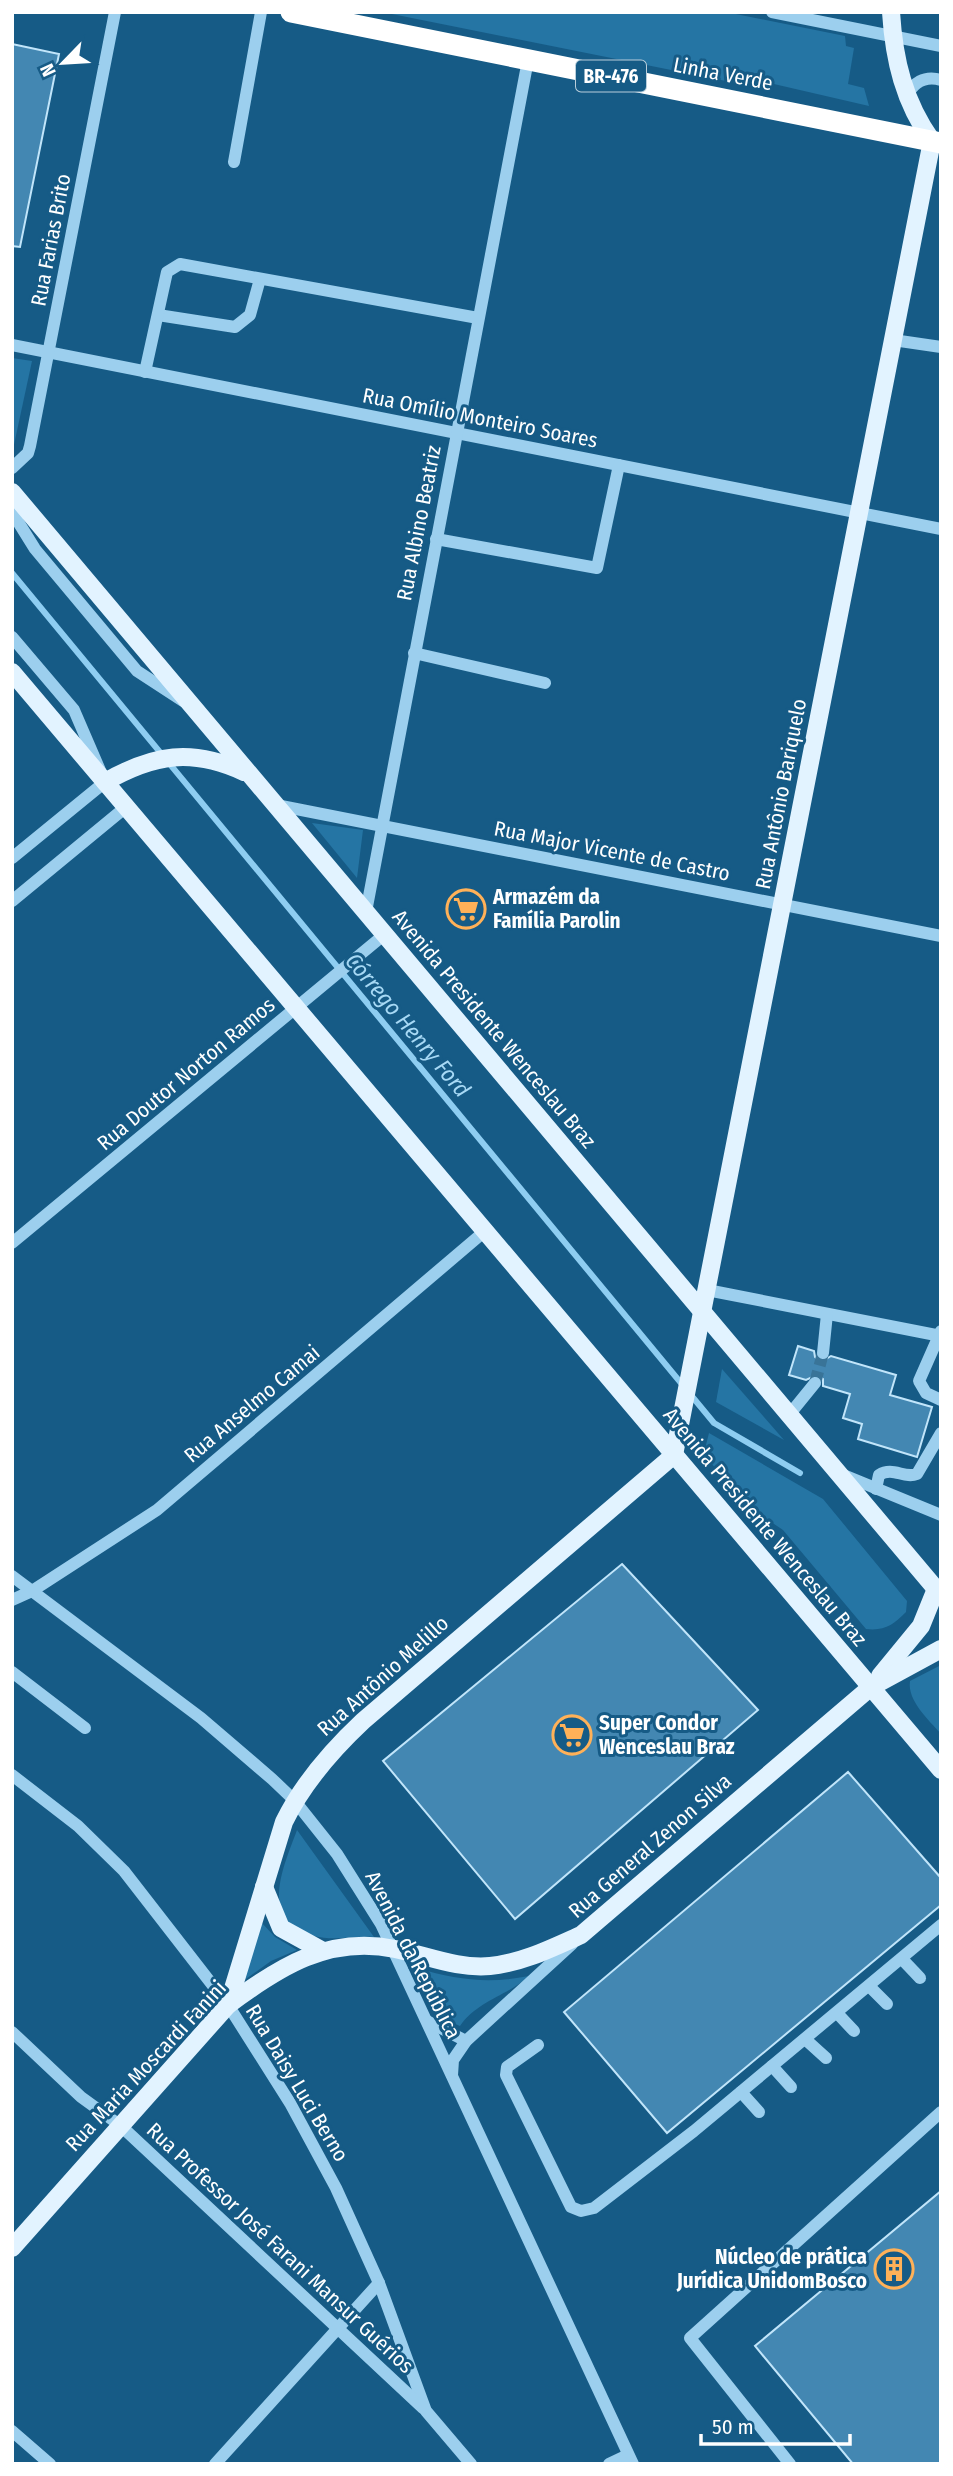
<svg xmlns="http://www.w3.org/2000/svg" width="953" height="2476" viewBox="0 0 953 2476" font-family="'Fira Sans Condensed',sans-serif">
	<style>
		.green { fill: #2575a4 }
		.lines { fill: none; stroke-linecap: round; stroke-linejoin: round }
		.stream { stroke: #8ecdf1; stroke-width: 6 }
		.building { fill: #4387b2; stroke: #c1e5fa; stroke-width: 2 }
		.minor-tunnel { stroke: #397498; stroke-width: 12; stroke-dasharray: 12 6; stroke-linecap: butt }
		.minor { stroke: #9ccfee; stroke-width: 12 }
		.major { stroke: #e2f3ff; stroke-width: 18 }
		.highway { stroke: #fff; stroke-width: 21 }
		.labels { text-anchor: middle; stroke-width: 6; stroke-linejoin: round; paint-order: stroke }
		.shield { fill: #165b86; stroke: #b9cedb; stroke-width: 2 }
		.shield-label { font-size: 19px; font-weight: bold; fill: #fff }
		.street-label { font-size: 21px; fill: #fff; stroke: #165b86 }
		.poi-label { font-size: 21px; font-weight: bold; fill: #fff; stroke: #165b86; text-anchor: start }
		.water-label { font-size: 23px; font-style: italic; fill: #a7d9f5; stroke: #165b86 }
	</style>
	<rect width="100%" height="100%" fill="#165b86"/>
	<g class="green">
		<path d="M382,12H726L845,36L846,46L854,48L848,84L864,88L869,106L748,78L726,81Z"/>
		<path d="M12,358L32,361L12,454Z"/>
		<path d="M312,823L363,830L357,878Z"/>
		<path d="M722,1369L784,1440L716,1402Z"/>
		<path d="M709,1433L823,1499L907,1601L906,1612C893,1625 885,1631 866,1629L783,1530L743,1503L708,1459L705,1449Z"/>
		<path d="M941,1665V1734C929,1720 907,1701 910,1681Z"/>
		<path d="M297,1830L374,1937C355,1936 332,1941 314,1936C257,1921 284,1866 297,1830Z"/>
		<path d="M261,1922L275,1937L297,1950L271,1961L243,1981Z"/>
		<path d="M417,1968C457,1980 488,1984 529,1976C507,1996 477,2001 460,2026C434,2016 428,1992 417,1968Z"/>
	</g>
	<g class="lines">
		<path class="stream" d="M12,573L714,1423L800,1473"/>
	</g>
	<g class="building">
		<path d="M12,44L59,54L20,247L12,246Z"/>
		<path d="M798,1346L814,1351L815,1357L821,1362L831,1356L896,1375L890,1395L932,1407L917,1457L858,1439L862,1424L843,1418L850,1394L823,1386V1379L817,1375L806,1380L789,1375Z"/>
		<path d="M622,1564L758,1710L515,1919L383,1761Z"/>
		<path d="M848,1772L941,1878V1905L667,2133L564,2012Z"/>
		<path d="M941,2191V2464H853L755,2346Z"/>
	</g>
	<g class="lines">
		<path class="minor-tunnel" d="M815,1383L823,1353"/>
		<g class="minor">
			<path d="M772,12L941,46"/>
			<path d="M906,97C913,83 924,75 941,80"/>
			<path d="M234,162L261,12"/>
			<path d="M158,315L235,327L250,315L260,279"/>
			<path d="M893,340L941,347"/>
			<path d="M12,345L941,529"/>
			<path d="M145,372L167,272L180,264L478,318"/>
			<path d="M12,468L28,453L30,446L115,12"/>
			<path d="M12,512L35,549L137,671L183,701"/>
			<path d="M436,539L597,568L619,465"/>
			<path d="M12,637L74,710L105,782L12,858"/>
			<path d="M414,653L545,683"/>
			<path d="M276,805L941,936"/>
			<path d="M12,901L126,807"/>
			<path d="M366,912L528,60"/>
			<path d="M12,1243L385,934"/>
			<path d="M707,1290L941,1336"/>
			<path d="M941,1331L919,1381L926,1393L941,1400"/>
			<path d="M823,1353L827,1314"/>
			<path d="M789,1415L815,1383"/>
			<path d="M841,1474L941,1515"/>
			<path d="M876,1489L879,1475C893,1466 904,1479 917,1474L941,1433"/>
			<path d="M12,1576L201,1718L272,1779L294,1800L337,1854L381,1924L633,2464"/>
			<path d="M12,1600L32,1591L157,1510L485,1231"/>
			<path d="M12,1672L85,1728"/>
			<path d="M12,1775L78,1826L124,1871L228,2005L290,2103L336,2188L379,2283L426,2411L471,2464"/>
			<path d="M902,1959L920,1978"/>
			<path d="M869,1986L887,2004"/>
			<path d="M837,2013L854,2031"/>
			<path d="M427,2021L466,2041"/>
			<path d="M12,2032L81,2097L121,2126L423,2408"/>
			<path d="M805,2039L826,2058"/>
			<path d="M538,2045L507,2067L506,2075L571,2207L581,2211L594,2208L694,2131L941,1925"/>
			<path d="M772,2066L791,2087"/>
			<path d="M452,2075L453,2060L466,2041L572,1944"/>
			<path d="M741,2092L759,2112"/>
			<path d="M12,2431L50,2464"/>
			<path d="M215,2464L379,2283"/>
			<path d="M609,2464L628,2455"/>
			<path d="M790,2464L690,2338L941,2112"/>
		</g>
		<g class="major">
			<path d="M12,492L941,1595"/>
			<path d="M12,672L941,1770"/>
			<path d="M105,782C154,754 192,748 244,772"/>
			<path d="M880,1676L921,1626L936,1589"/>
			<path d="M264,1887L281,1928L321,1950"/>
			<path d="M228,2005L284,1822C303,1783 331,1751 363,1721L674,1455L932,141C904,102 894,60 891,12"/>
			<path d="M12,2248L228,2005C279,1967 329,1935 395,1949C426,1955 457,1969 490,1966C522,1963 552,1948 581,1935L871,1687L941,1649"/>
		</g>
		<path class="highway" d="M291,12L941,143"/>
	</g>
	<defs>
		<g id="supermarket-ring" transform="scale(2.0125)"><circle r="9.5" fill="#165b86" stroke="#ffb158" stroke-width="1.5"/><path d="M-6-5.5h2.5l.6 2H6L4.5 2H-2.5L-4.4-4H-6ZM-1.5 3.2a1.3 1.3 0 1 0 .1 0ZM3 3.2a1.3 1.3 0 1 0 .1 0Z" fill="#ffb158"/></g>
		<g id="building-ring" transform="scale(2.0125)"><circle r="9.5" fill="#165b86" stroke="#ffb158" stroke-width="1.5"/><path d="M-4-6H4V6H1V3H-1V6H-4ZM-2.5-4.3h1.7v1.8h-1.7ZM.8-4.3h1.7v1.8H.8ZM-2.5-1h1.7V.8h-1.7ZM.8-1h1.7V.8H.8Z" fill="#ffb158"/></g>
	</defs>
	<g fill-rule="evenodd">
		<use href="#supermarket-ring" x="466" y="909"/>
		<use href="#supermarket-ring" x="572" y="1735"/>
		<use href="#building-ring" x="894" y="2269"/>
	</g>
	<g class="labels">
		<rect class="shield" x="576" y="60.5" width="70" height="31" rx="5"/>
		<g class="shield-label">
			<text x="611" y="83">BR-476</text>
		</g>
		<g class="street-label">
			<text transform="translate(723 74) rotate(11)" y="7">Linha Verde</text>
			<text transform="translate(51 240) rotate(-79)" y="7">Rua Farias Brito</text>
			<text transform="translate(480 418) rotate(11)" y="7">Rua Omílio Monteiro Soares</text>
			<text transform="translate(419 523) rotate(-79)" y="7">Rua Albino Beatriz</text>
			<text transform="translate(781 794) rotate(-79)" y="7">Rua Antônio Bariquelo</text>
			<text transform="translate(612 851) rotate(11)" y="7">Rua Major Vicente de Castro</text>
			<text transform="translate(494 1029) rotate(50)" y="7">Avenida Presidente Wenceslau Braz</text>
			<text transform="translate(186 1074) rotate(-40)" y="7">Rua Doutor Norton Ramos</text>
			<text transform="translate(252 1404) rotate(-40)" y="7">Rua Anselmo Camai</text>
			<text transform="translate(765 1527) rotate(50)" y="7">Avenida Presidente Wenceslau Braz</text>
			<text transform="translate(383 1676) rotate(-42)" y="7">Rua Antônio Melillo</text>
			<text transform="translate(650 1846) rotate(-41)" y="7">Rua General Zenon Silva</text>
			<text transform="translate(413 1955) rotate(63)" y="7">Avenida da República</text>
			<text transform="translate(146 2066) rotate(-47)" y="7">Rua Maria Moscardi Fanini</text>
			<text transform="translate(297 2083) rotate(59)" y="7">Rua Daisy Luci Berno</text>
			<text transform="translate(280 2248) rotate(43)" y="7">Rua Professor José Farani Mansur Guérios</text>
		</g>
		<g class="poi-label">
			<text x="493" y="904">Armazém da<tspan x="493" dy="24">Família Parolin</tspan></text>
			<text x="599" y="1730">Super Condor<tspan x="599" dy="24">Wenceslau Braz</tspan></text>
			<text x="867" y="2264" text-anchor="end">Núcleo de prática<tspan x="867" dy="24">Jurídica UnidomBosco</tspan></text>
		</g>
		<g class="water-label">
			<text transform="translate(408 1025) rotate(50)" y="8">Córrego Henry Ford</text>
		</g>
	</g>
	<rect width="953" height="2476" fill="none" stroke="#ffffff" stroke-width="28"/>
	<g transform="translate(63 63) rotate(245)" stroke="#165b86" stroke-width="5" paint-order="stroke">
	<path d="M0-5L12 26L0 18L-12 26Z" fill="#ffffff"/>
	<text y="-10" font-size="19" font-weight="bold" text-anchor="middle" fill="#ffffff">N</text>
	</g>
	<path d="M701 2434v10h149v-10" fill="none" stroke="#ffffff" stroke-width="3.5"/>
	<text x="712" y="2434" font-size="21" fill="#ffffff" stroke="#165b86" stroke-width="5" paint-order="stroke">50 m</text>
</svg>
